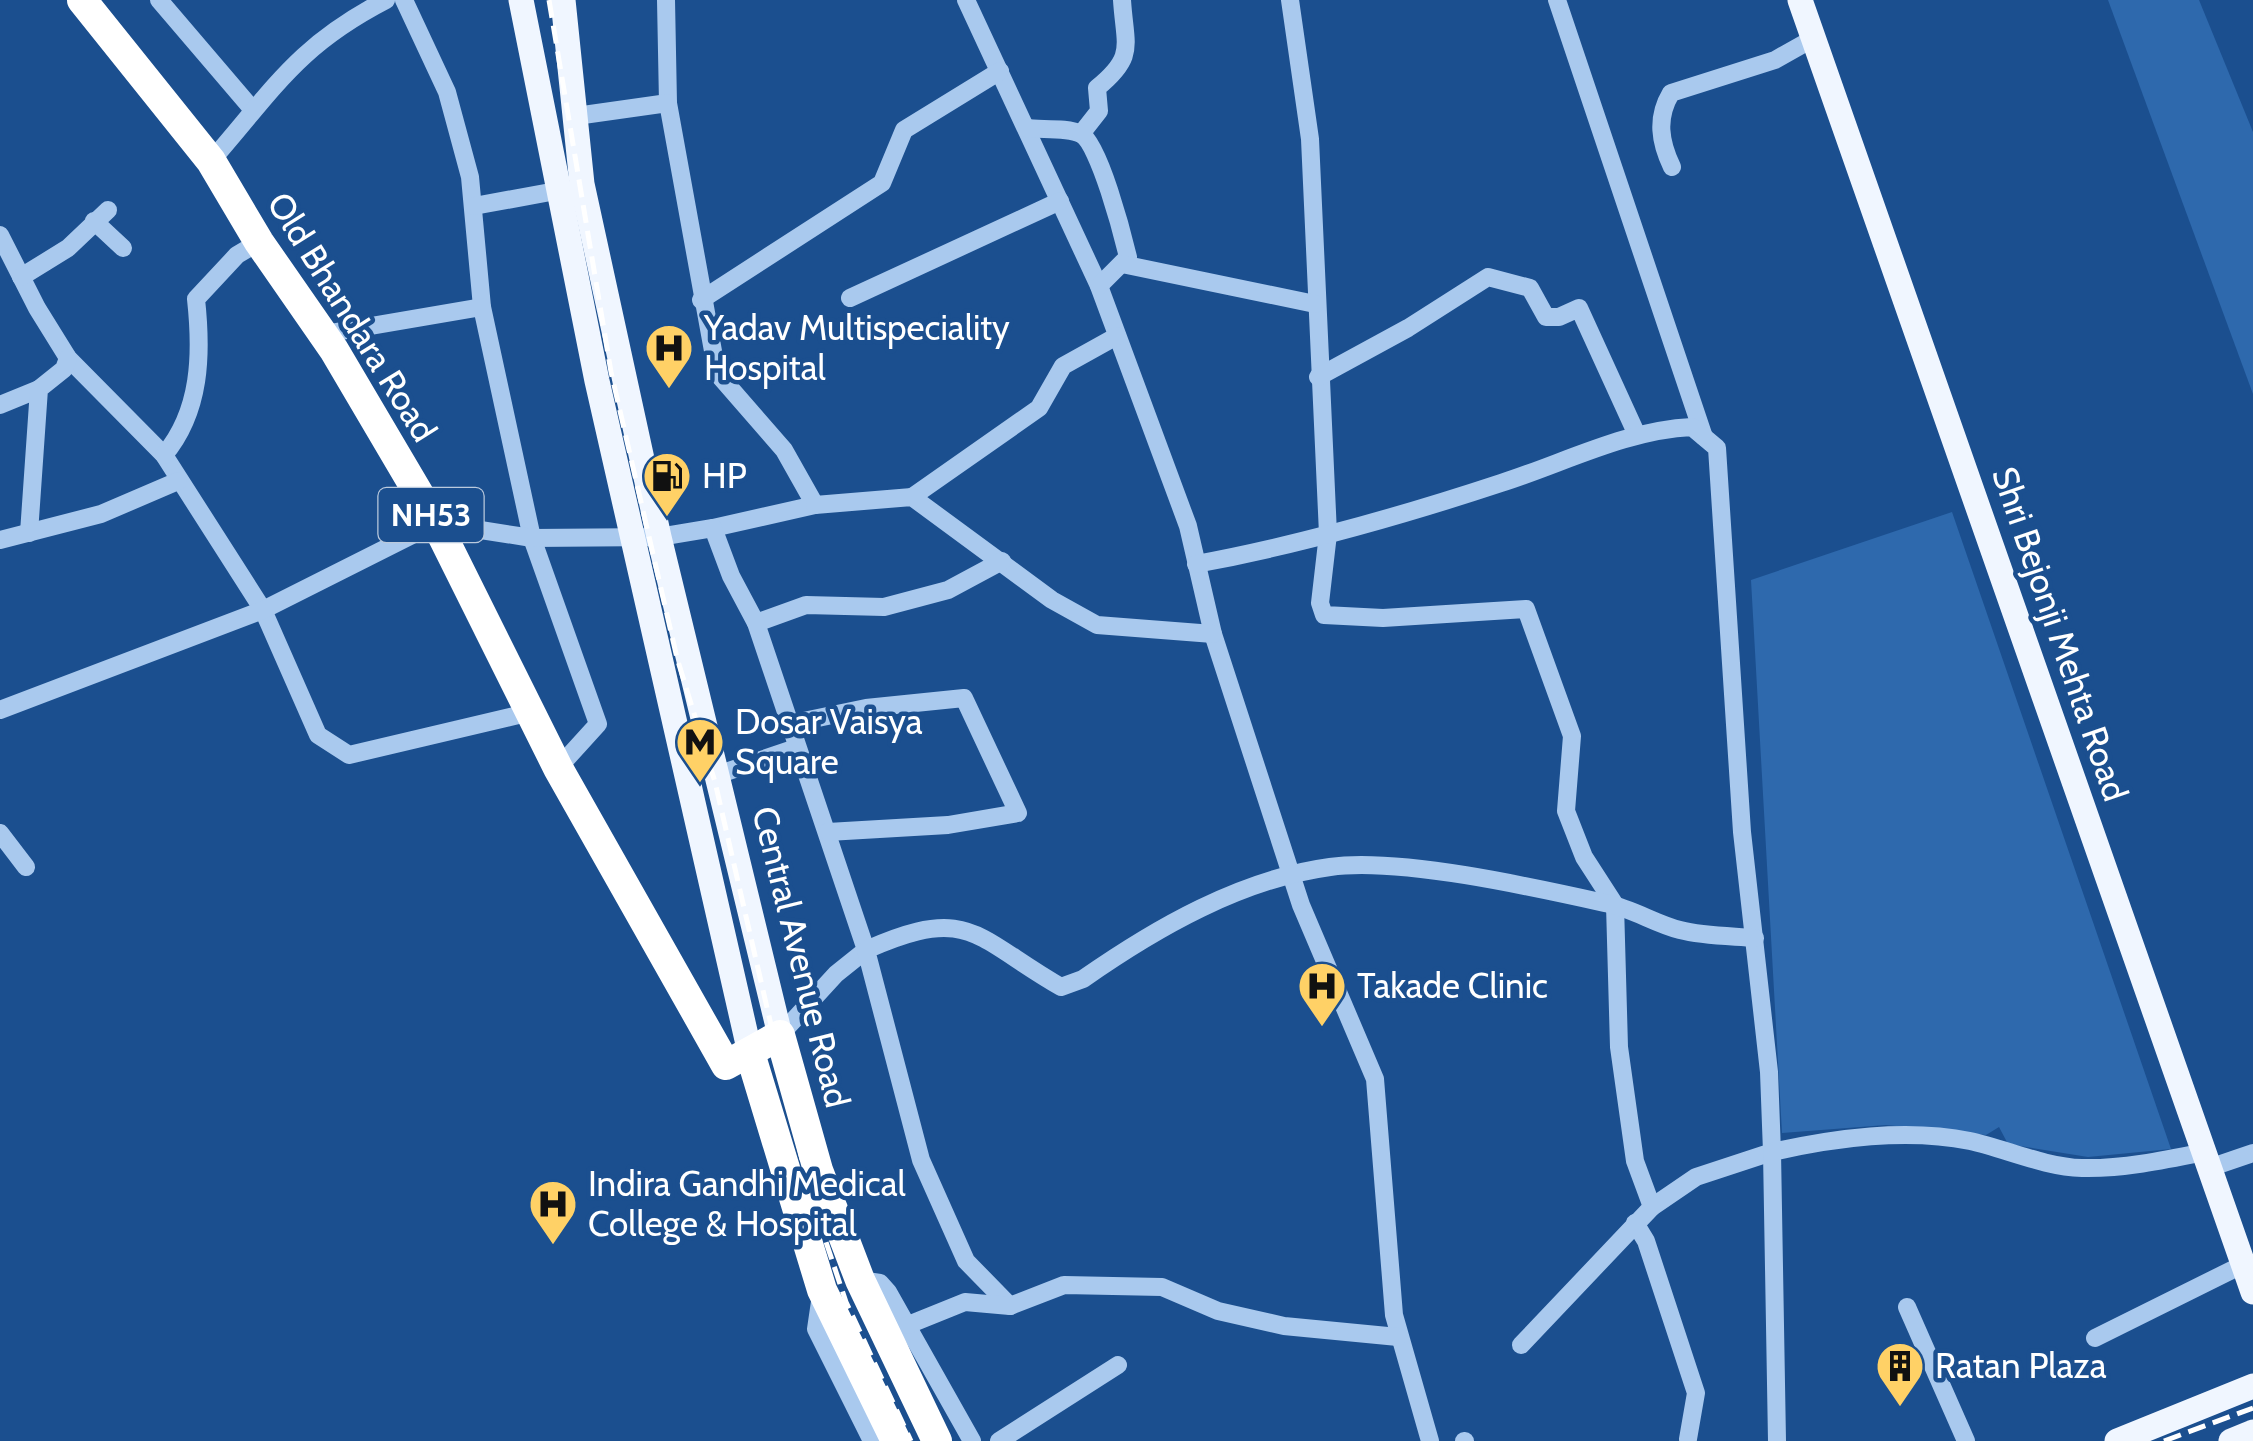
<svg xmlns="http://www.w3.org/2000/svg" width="2253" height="1441" viewBox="0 0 2253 1441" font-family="Cabin,sans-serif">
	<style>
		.green { fill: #2e69ad }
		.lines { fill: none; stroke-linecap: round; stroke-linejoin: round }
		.minor { stroke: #a9c9ee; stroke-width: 18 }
		.major { stroke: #f0f6ff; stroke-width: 25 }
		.highway { stroke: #fff; stroke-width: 30 }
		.rail { stroke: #fff; stroke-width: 5; stroke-dasharray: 18 8; stroke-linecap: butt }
		.labels { text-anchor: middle; stroke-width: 9; stroke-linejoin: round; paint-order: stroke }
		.shield { fill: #1b4f8f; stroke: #bbcadd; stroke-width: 2.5 }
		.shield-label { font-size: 32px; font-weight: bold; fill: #fff }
		.street-label { font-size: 35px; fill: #fff; stroke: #1b4f8f }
		.poi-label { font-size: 35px; fill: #fff; stroke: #1b4f8f; text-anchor: start }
	</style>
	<rect width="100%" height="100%" fill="#1b4f8f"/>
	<g class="green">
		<path d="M2108,0H2199L2253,132V394Z"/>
		<path d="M1952,512L2171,1149L2088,1157L2008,1144L1999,1127L1986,1135L1886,1125L1782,1133L1751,580Z"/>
	</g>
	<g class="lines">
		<g class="minor">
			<path d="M159,0L253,110"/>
			<path d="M404,0L447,92L470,177L482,307L532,538L598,724L558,768"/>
			<path d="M666,0L668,103"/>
			<path d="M966,0L1099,286L1188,526L1213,634L1301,905L1375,1079L1394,1315L1430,1441"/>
			<path d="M1290,0L1310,139L1328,534L1320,603L1324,615L1383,618L1526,609L1572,736L1566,811L1584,857L1615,905L1619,1047L1635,1161L1652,1207"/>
			<path d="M1557,0L1704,437"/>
			<path d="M576,116L668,103L717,373L784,450L815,505L713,528"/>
			<path d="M1026,128C1041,130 1067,127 1081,134C1099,143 1123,236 1128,257L1099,286"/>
			<path d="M1081,134L1099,111L1097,88C1136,56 1125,47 1122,0"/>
			<path d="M211,161C274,89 297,46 386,0"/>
			<path d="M1672,167C1660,142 1656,118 1671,93L1775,60L1814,38"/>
			<path d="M474,206L556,191"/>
			<path d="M94,221L123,248"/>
			<path d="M0,235L37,308L68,358L164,455L263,610L318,735L349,755L531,712"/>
			<path d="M1122,264L1315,304"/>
			<path d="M21,277L68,248L108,210"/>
			<path d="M850,298L1060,201"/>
			<path d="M701,300L882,183L904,130L1000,71"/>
			<path d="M324,334L482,307"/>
			<path d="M1318,377L1408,328L1488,277L1530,288L1546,317H1559L1579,308L1637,435"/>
			<path d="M0,405L39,389"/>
			<path d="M164,455C201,411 202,354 196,299L237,255L259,242"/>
			<path d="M912,497L1039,408L1063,366L1117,336"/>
			<path d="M815,505L912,497L1052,600L1097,625L1213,634"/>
			<path d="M29,533L39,389L64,369L68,358"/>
			<path d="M0,540L101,514L178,481"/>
			<path d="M1196,564C1299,545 1401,516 1501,483C1564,463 1626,430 1692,427L1717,448L1742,832L1769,1072L1772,1152L1696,1177L1652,1207L1521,1345"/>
			<path d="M756,623L806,605L884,607L948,590L1002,561"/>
			<path d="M0,710L263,610L436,523L532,538L659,537L713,528L731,576L756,623L866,950L836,974L780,1035"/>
			<path d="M789,724L866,708L964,698L1018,813L948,825L828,832"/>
			<path d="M717,775L796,748"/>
			<path d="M0,833L26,867"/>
			<path d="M2209,1168L2253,1153"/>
			<path d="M1635,1223L1646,1241L1696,1393L1688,1439"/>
			<path d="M860,1280L880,1283L888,1292L972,1441"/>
			<path d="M821,1295L816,1329L872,1441"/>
			<path d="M1010,1306L966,1261L921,1160L866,950C970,904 974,937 1061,987L1083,979C1156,928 1241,879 1330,867C1400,857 1537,888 1609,904C1633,909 1656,924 1680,930C1703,936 1731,936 1755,938"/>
			<path d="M1907,1307L1966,1441"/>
			<path d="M908,1325L965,1302L1010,1306L1064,1285L1162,1287L1218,1311L1284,1326L1398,1337"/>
			<path d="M2095,1338L2242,1265"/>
			<path d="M999,1441L1118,1365"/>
			<path d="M1464,1441H1465"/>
			<path d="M1777,1441L1772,1152C1835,1138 1906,1128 1970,1141C2006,1149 2045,1167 2082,1168C2122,1169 2165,1160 2204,1152"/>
		</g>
		<g class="major">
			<path d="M521,0L597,381L750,1053"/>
			<path d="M563,0L582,184L659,537L780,1035"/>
			<path d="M1800,0L2253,1292"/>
			<path d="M2117,1441L2253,1386"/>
			<path d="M2231,1441L2253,1432"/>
		</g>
		<g class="highway">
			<path d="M82,0L211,161L259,242L334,350L436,523L558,768L726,1065L780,1035L818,1170L860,1280L937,1441"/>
			<path d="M750,1053L822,1290L896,1441"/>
		</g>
		<g class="rail">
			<path d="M549,0L611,372L677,658L715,782L810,1194L846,1302L911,1441"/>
			<path d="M2164,1441L2253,1408"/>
		</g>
	</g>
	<defs>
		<g id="hospital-pin" transform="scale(2.5)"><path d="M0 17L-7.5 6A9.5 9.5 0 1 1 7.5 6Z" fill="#ffd166" stroke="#1b4f8f"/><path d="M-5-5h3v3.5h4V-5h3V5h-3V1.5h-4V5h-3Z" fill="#111"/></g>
		<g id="fuel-pin" transform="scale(2.5)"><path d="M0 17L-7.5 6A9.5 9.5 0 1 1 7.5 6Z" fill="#ffd166" stroke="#1b4f8f"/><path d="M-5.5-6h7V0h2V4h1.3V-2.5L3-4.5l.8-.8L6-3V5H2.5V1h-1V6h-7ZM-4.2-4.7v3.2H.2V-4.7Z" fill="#111"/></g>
		<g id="metro-pin" transform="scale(2.5)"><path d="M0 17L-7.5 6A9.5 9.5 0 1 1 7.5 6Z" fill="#ffd166" stroke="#1b4f8f"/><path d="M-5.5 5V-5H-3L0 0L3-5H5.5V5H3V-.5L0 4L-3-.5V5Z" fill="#111"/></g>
		<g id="building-pin" transform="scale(2.5)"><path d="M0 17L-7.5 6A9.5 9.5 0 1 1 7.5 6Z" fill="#ffd166" stroke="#1b4f8f"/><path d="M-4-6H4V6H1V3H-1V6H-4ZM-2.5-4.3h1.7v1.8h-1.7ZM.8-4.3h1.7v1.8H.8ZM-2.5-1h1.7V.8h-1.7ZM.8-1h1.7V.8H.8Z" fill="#111"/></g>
	</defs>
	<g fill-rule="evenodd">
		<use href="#hospital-pin" x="669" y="348"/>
		<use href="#fuel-pin" x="667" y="476"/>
		<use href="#metro-pin" x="700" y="742"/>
		<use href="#hospital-pin" x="1322" y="986"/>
		<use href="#hospital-pin" x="553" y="1204"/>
		<use href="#building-pin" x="1900" y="1366"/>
	</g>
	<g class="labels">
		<rect class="shield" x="378.5" y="488" width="105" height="54" rx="8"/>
		<g class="shield-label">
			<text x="431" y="526">NH53</text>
		</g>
		<g class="street-label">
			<text transform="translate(352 317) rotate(58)" y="12">Old Bhandara Road</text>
			<text transform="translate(2060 634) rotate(71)" y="12">Shri Bejonji Mehta Road</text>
			<text transform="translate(801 957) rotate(76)" y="12">Central Avenue Road</text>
		</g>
		<g class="poi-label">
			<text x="704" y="340">Yadav Multispeciality<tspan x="704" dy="40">Hospital</tspan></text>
			<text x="702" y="488">HP</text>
			<text x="735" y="734">Dosar Vaisya<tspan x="735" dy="40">Square</tspan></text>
			<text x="1357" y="998">Takade Clinic</text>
			<text x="588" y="1196">Indira Gandhi Medical<tspan x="588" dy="40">College &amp; Hospital</tspan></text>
			<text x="1935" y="1378">Ratan Plaza</text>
		</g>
	</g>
</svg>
